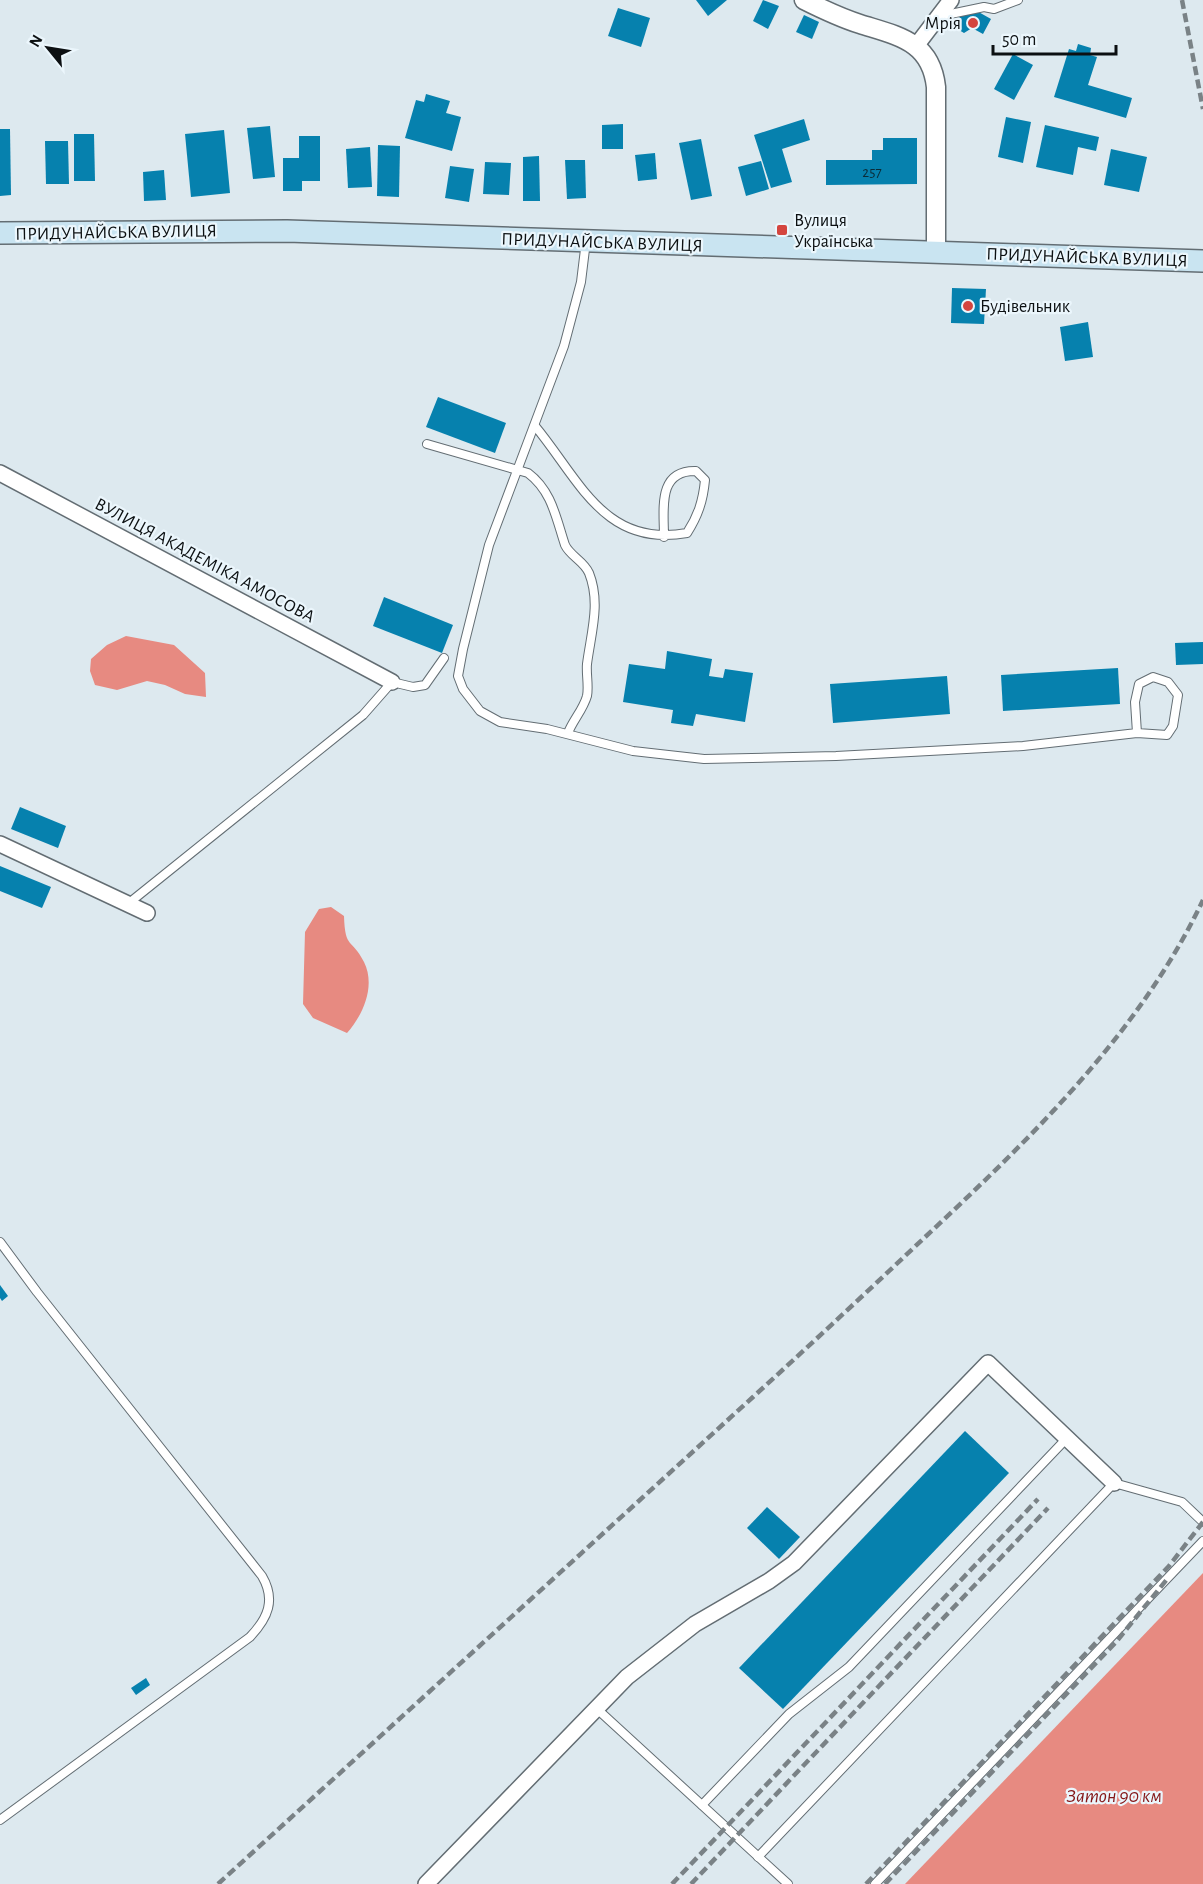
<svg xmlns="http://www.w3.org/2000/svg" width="1203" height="1884" viewBox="0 0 1203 1884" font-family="'Alegreya Sans',sans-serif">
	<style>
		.water { fill: #e78a81 }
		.building { fill: #0681ae }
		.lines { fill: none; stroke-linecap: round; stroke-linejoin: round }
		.service-casing { stroke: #636d73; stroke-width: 10 }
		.minor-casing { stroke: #636d73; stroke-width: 18 }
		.tertiary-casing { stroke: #636d73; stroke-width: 21 }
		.secondary-casing { stroke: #636d73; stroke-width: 24 }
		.service { stroke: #fff; stroke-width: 8 }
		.minor { stroke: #fff; stroke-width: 15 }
		.tertiary { stroke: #fff; stroke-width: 18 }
		.secondary { stroke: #c9e4f1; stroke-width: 21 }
		.rail { stroke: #7a8286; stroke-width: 4.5; stroke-dasharray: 9 4.5; stroke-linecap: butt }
		.poi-dot { fill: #d4453f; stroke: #ebf6fc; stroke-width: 2 }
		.labels { text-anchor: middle; stroke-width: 4.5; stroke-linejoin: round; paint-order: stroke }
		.number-label { font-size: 15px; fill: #0a2c39 }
		.poi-label { font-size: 18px; fill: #0c1012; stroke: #ebf6fc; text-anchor: start }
		.street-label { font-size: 18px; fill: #0c1012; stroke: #ebf6fc }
		.water-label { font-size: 20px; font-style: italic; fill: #851718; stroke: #ebf6fc }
	</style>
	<rect width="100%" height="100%" fill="#dde9ef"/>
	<g class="water">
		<path d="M126,636L174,645L205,673L206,697L185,694L165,685L147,681L117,690L95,685L90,671L91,659L107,645Z"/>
		<path d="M331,907L344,916C345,950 352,938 364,962C376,986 363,1015 347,1033L313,1018L303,1004L305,932L319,909Z"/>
		<path d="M1203,1573V1884H905Z"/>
	</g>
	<g class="building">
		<path d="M696,0H727L708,16Z"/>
		<path d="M763,0L779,6L768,29L753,21Z"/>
		<path d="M618,8L650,18L641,47L608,36Z"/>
		<path d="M975,10L991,19L983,34L972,28L964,33L954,27L962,13Z"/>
		<path d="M804,15L819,22L812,39L796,32Z"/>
		<path d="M1078,44L1091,48L1090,55L1097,57L1088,85L1132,98L1126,118L1054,97L1069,49L1076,51Z"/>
		<path d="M1013,54L1033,65L1014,100L994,89Z"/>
		<path d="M426,94L450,101L446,113L461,117L452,151L405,138L416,100L424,102Z"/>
		<path d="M1006,117L1031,122L1023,163L998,157Z"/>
		<path d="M804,119L810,140L782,149L792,182L771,188L754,135Z"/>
		<path d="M623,124V149H602V125Z"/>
		<path d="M1045,125L1099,137L1096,151L1078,147L1073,175L1036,167Z"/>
		<path d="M270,126L275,177L253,179L247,128Z"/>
		<path d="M0,129H10L11,195L0,196Z"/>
		<path d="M224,130L230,193L191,197L185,134Z"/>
		<path d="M74,134H94L95,181H74Z"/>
		<path d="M299,136H320V181H302V191H283V158H299Z"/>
		<path d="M883,138H917V184L826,185V160H872V150H883Z"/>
		<path d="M701,139L712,196L691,200L679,143Z"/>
		<path d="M45,141H68L69,184H46Z"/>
		<path d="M378,145L400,146L399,197L377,196Z"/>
		<path d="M370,147L372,187L348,188L346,149Z"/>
		<path d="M1111,149L1147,157L1139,192L1104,185Z"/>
		<path d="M655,153L657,179L638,181L635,155Z"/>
		<path d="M539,156L540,201H523V157Z"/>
		<path d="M565,160H585L586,198L567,199Z"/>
		<path d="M761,161L769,189L746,196L738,167Z"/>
		<path d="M485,162L511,163L509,195L483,194Z"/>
		<path d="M450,166L474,169L469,202L445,198Z"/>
		<path d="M164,170L166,200L144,201L143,172Z"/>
		<path d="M952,288L986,289L984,324L951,323Z"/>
		<path d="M1088,322L1093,357L1065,361L1060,327Z"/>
		<path d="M438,397L506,423L495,453L426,427Z"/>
		<path d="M384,597L453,625L442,653L373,626Z"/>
		<path d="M1203,642V664L1176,665L1175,643Z"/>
		<path d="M667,651L712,659L709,676L723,678L725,669L753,673L745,722L696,714L693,726L671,723L673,710L623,702L629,664L665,669Z"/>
		<path d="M1118,668L1120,704L1003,711L1001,675Z"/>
		<path d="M947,676L950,714L833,723L830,684Z"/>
		<path d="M20,807L66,826L58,848L11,829Z"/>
		<path d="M0,866L51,887L42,908L0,891Z"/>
		<path d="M0,1285L8,1296L2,1301L0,1298Z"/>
		<path d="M965,1431L1009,1473L783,1709L739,1668Z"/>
		<path d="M767,1507L800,1537L779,1559L747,1528Z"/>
		<path d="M146,1678L150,1685L136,1695L131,1688Z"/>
	</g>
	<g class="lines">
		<g class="service-casing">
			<g id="service">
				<path d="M941,16L984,7L994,9L1018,0"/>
				<path d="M586,241L581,282L564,346L489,545L463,649L458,676L463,689L480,711L500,722L547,729L633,751L704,759L836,756L1023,746L1137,733L1167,735L1173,726L1178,695L1168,682L1153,677L1139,684L1135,702L1137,733"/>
				<path d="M535,426C579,479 604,548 687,533C698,516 703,501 705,480L696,471C657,470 664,509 664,537"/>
				<path d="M427,444L528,473C552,491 556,518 565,545C570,556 584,561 589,573C601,603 591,633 587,664C586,674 589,686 587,696C583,710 573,720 568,733"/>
				<path d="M129,903L363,715L392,682L413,687L425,685L444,658"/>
				<path d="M0,1242L37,1292L262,1576C276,1600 268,1618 250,1637L0,1820"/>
				<path d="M596,1708L788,1884"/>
				<path d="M702,1805L789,1714L849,1667L1067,1438"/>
				<path d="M758,1857L1114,1483L1182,1502L1203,1522"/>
				<path d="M875,1884L1203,1541"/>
			</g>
		</g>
		<g class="minor-casing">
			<g id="minor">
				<path d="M916,46L951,0"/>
				<path d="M0,473L392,682"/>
				<path d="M0,844L147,913"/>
				<path d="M426,1884L627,1677L695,1624L769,1581L794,1563L988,1363L1114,1483"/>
			</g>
		</g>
		<g class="tertiary-casing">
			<path id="tertiary" d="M804,0C822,9 841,18 860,24C898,36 931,41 936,87V252"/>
		</g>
		<g class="secondary-casing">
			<path id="secondary" d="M0,233L287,231L1203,261"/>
		</g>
		<use href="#service" class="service"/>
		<use href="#minor" class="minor"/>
		<use href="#tertiary" class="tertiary"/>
		<use href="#secondary" class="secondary"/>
		<g class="rail">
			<path d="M1182,0L1203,109"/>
			<path d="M218,1884C396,1722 575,1559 753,1397C810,1345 867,1292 923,1239C1029,1140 1140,1033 1203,900"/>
			<path d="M672,1884L1038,1499"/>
			<path d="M691,1884L1048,1508"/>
			<path d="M866,1884L1169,1566L1203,1522"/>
			<path d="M885,1884L1116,1642L1168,1578"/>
		</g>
	</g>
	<g class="poi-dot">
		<circle cx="973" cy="23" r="6"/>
		<rect x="776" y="224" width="12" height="12" rx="3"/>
		<circle cx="968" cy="306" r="6"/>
	</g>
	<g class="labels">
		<g class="number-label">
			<text x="872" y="177">257</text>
		</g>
		<g class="poi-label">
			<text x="961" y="29" text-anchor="end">Мрія</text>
			<text x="794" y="226">Вулиця<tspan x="794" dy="21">Українська</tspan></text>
			<text x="980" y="312">Будівельник</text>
		</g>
		<g class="street-label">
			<text transform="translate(116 232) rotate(-1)" y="6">ПРИДУНАЙСЬКА ВУЛИЦЯ</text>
			<text transform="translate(602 242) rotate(2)" y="6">ПРИДУНАЙСЬКА ВУЛИЦЯ</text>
			<text transform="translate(1087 257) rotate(2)" y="6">ПРИДУНАЙСЬКА ВУЛИЦЯ</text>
			<text transform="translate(205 560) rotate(28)" y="6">ВУЛИЦЯ АКАДЕМІКА АМОСОВА</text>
		</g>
		<g class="water-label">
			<text x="1114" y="1802">Затон 90 км</text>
		</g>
	</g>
	<g transform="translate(48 48) rotate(300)" stroke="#ebf6fc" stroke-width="4.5" paint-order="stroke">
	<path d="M0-4.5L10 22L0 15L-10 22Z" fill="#0c1012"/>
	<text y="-9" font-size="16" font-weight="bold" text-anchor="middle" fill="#0c1012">N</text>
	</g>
	<path d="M993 45v9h123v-9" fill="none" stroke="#0c1012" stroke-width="3"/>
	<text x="1002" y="45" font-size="18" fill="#0c1012" stroke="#ebf6fc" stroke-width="4.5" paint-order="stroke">50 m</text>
</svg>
